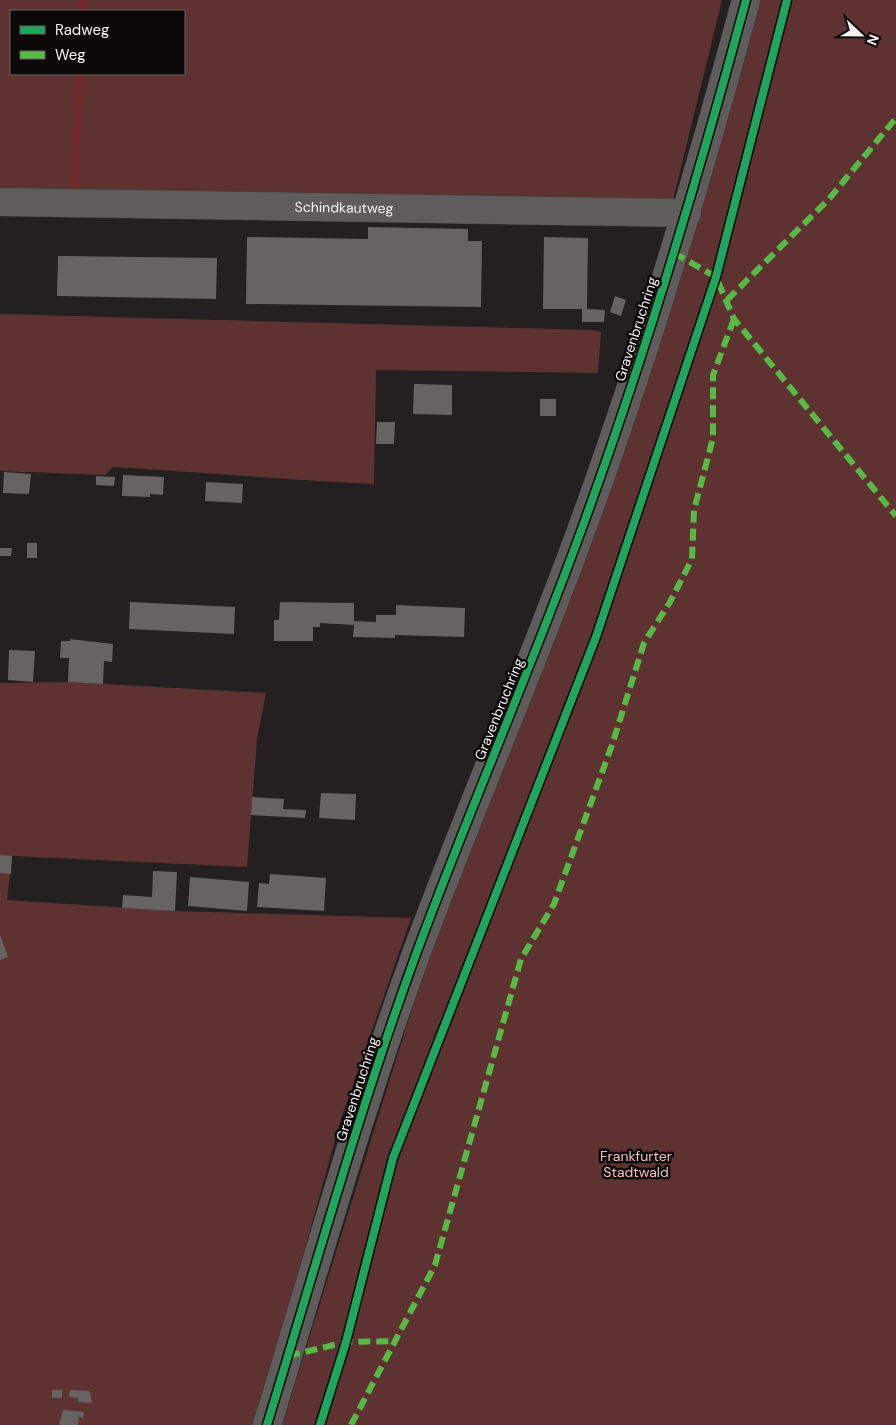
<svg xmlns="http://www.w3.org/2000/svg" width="896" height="1425" viewBox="0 0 896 1425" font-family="'DM Sans',sans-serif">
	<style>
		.green { fill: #5e3231; fill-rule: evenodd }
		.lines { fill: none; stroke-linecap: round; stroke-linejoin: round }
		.stream { stroke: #71292c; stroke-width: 7 }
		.building { fill: #676363 }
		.minor-casing { stroke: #3f3c3c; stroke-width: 29 }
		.minor { stroke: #5f5c5c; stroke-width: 28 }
		.quiet { stroke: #58b947; stroke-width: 6; stroke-dasharray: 12 6; stroke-linecap: butt }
		.cycleway-casing { stroke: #0d0909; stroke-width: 11 }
		.cycleway { stroke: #20a55d; stroke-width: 8 }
		.labels { text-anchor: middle; stroke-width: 5; stroke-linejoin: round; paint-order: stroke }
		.street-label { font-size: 14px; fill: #f6f0f0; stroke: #0d0909 }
		.park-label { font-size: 14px; fill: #efbfbd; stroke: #0d0909 }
	</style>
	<rect width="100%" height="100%" fill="#242020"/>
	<g class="green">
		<path d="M0,0H722L673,200H414L0,192ZM11,11H184V74H11Z"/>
		<path d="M760,0H896V1425H282L430,951L685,253Z"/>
		<path d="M0,314L591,330L601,332L598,373L376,370L374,484C287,480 200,472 113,467L105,475L0,471Z"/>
		<path d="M68,682L266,693L257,739L247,867L12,856L7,900L175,911L411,918L340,1122L256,1425H0V683Z"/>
	</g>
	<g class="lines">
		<g class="stream">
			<path d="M82,11L83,0"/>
			<path d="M74,191L80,74"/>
		</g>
	</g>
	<g class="building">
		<path d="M368,227L468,229V241H482L481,307L246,304L247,237L368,239Z"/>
		<path d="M544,237L588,238L587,309L605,310L604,322H582V309H543Z"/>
		<path d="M58,256L217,258L216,299L57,296Z"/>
		<path d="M615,296L626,300L621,316L610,312Z"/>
		<path d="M414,384L452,385V415L413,414Z"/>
		<rect x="540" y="399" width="16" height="17"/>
		<path d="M377,422H395L394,444H376Z"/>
		<path d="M4,472L31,474L29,494L3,493Z"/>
		<path d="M123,475L164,477L163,495L150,494V497L122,496Z"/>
		<path d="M96,476L115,477L114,486L96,485Z"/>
		<path d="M206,482L243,484L242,503L205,501Z"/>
		<rect x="27" y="543" width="10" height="15"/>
		<path d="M0,548H12L11,556H0Z"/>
		<path d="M130,602L235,607L234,634L129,629Z"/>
		<path d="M280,602L354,603V621L376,622V615H396V605L465,608L464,637L395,635V638L353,637L354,625L320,623V627H313V641H274V620H279Z"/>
		<path d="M70,639L113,644L112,662L104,661L103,684L68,682L69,658H60L61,641H70Z"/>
		<path d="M9,650L35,651L33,682L8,680Z"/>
		<path d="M321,793L356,794L355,820L319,818Z"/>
		<path d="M252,797L284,799L283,809L306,810L305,818L251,815Z"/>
		<path d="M0,855L12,856L11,874L0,873Z"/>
		<path d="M153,871L177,872L175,911L122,908L123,895L152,897Z"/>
		<path d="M270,874L326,878L324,911L257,907L259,883L269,884Z"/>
		<path d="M190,877L249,882L247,911L188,906Z"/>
		<path d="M0,935L8,957L0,960Z"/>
		<rect x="52" y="1390" width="10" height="8"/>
		<path d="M70,1390L90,1391L92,1403L78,1402V1398L69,1397Z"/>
		<path d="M63,1410L84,1412L83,1418L79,1417L78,1425H59Z"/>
	</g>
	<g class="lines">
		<g class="minor-casing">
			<g id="minor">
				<path id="s1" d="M0,202L687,213"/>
				<path d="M267,1425C315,1269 359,1110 415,957C469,810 532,667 585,520C647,349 699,175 746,0"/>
			</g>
		</g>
		<use href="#minor" class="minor"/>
		<g class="quiet">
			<path d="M674,253L716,277L734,319L896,516"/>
			<path d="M727,300L829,199L896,118"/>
			<path d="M288,1356L346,1342L396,1341"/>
			<path d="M351,1425L435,1265L521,959L554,904L612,745L644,643L670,602L692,559L694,510L713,438V375L734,319"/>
		</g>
		<g class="cycleway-casing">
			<g id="cycleway">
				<path d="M267,1425C315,1269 359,1110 415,957C469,810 532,667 585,520C647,349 699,175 746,0"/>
				<path d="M320,1425L346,1342L393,1158L596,637L716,277L787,0"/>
			</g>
		</g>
		<use href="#cycleway" class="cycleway"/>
	</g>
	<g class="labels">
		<g class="street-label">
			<text dy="5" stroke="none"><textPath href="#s1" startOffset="344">Schindkautweg</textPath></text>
			<text transform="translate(636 329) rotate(-72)" y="5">Gravenbruchring</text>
			<text transform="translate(499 709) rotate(-68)" y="5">Gravenbruchring</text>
			<text transform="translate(357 1089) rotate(-72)" y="5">Gravenbruchring</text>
		</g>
		<g class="park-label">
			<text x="636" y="1161">Frankfurter<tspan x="636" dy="16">Stadtwald</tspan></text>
		</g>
	</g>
	<rect x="10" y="10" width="175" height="65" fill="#0d0909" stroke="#6a6565"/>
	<rect x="20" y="26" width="25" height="8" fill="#20a55d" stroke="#6a6565"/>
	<text x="55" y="35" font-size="15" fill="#f6f0f0">Radweg</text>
	<rect x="20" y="51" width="25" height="8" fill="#58b947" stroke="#6a6565"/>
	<text x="55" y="60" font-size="15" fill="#f6f0f0">Weg</text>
	<g transform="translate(861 35) rotate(112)" stroke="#0d0909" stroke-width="4" paint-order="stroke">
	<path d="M0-4L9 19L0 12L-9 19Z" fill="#f6f0f0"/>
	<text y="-8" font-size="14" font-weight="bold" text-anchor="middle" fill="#f6f0f0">N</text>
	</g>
</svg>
